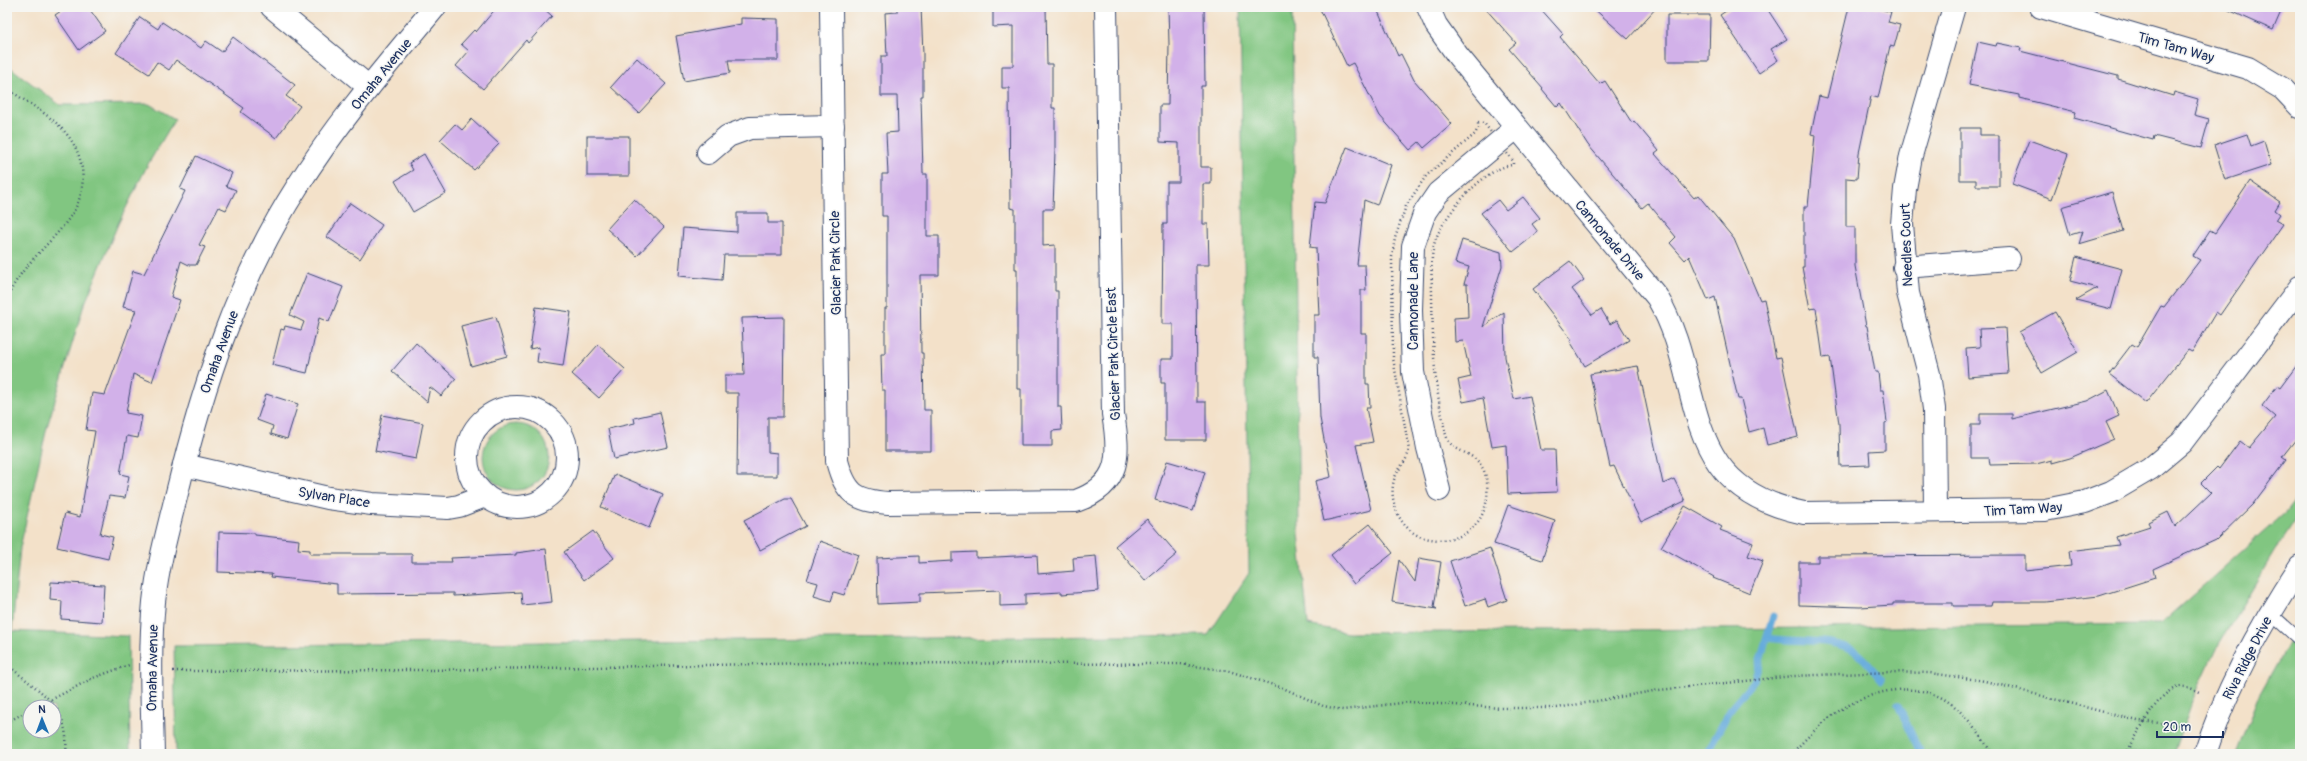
<svg xmlns="http://www.w3.org/2000/svg" width="2307" height="761" viewBox="0 0 2307 761" font-family="Pangolin,sans-serif">
	<style>
		.green { fill: #81c681; stroke: #4e7a70; fill-rule: evenodd }
		.lines { fill: none; stroke-linecap: round; stroke-linejoin: round }
		.stream { stroke: #66acdc; stroke-width: 7 }
		.building { fill: #d2b1e9 }
		.service-casing { stroke: #3b4a6e; stroke-width: 14 }
		.minor-casing { stroke: #3b4a6e; stroke-width: 24 }
		.tertiary-casing { stroke: #3b4a6e; stroke-width: 24 }
		.path { stroke: #3b4a6e; stroke-width: 2.5; stroke-dasharray: 1 3; stroke-linecap: butt }
		.service { stroke: #fff; stroke-width: 12 }
		.minor { stroke: #fff; stroke-width: 22 }
		.tertiary { stroke: #fff; stroke-width: 22 }
		.labels { text-anchor: middle; stroke-width: 3; stroke-linejoin: round; paint-order: stroke }
		.street-label { font-size: 14px; fill: #1b2f5e; stroke: #f6f6f2 }
	</style>
	<rect width="100%" height="100%" fill="#f6f6f2"/>
	<filter id="ink" filterUnits="userSpaceOnUse"><feTurbulence type="fractalNoise" baseFrequency=".025" numOctaves="2"/><feDisplacementMap in="SourceGraphic" scale="8" xChannelSelector="R" yChannelSelector="G"/><feConvolveMatrix kernelMatrix="1 2 1 2 8 2 1 2 1" color-interpolation-filters="sRGB"/></filter>
	<filter id="wash" filterUnits="userSpaceOnUse"><feTurbulence type="fractalNoise" baseFrequency=".012" numOctaves="4" result="noise"/><feDisplacementMap in="SourceGraphic" scale="16" xChannelSelector="R" yChannelSelector="G"/><feGaussianBlur stdDeviation="0.9" result="paint"/><feColorMatrix in="noise" values="0 0 0 0 0 0 0 0 0 0 0 0 0 0 0 0 0 1.4 0 .05"/><feComposite in="paint" operator="in"/></filter>
	<g filter="url(#wash)">
		<rect width="100%" height="100%" fill="#f3e1c9"/>
		<g class="green">
			<path d="M1240,7H1292L1299,533L1308,625L1348,633L2160,624L2285,513L2300,494V512L2274,552L2216,649L2193,699L2174,754H176L174,646L1208,635L1249,573Z"/>
			<path d="M7,65L60,105L149,104L175,119L147,166L118,224L83,308L47,427L20,548L12,631L128,636L130,754H7ZM30,707H54V731H30Z"/>
			<circle cx="516" cy="457" r="33"/>
			<path d="M2300,622V754H2236L2259,695Z"/>
		</g>
		<g class="lines">
			<g class="stream">
				<path d="M1768,638C1793,643 1836,637 1856,652C1866,660 1874,671 1882,680"/>
				<path d="M1898,705L1921,754"/>
				<path d="M1706,754L1732,707L1754,681L1773,616"/>
			</g>
		</g>
		<g id="blocks">
			<g class="building">
				<path d="M67,7H88L105,31L79,50L55,15Z"/>
				<path d="M497,7H542L552,16L528,43L526,40L483,89L456,66L469,51L461,44L474,30L476,32Z"/>
				<path d="M897,7H921L923,54V96H921L923,174H927V236H939V275H920L921,353H923L924,410H931V451H885V390H882L881,354H885V308H887V216H882V174H888L886,133L898,132L897,96H881V56H887L885,13L897,12Z"/>
				<path d="M993,7H1046L1047,64H1052V108H1055V150L1053,209H1043V246L1055,245V291H1058V407H1061L1062,430L1052,431V446H1021V389H1017V269H1015V209L1010,208L1009,88H1002V66H1013V26L993,27Z"/>
				<path d="M1168,7H1204L1205,86H1201V167H1211V184H1203V224H1208L1209,265H1196L1197,402H1206V440H1165V383H1161V359H1173V324H1162L1163,224H1167V182H1179V143L1160,142V105H1168L1169,44Z"/>
				<path d="M1319,7H1376L1398,56L1401,54L1414,80L1452,124L1424,148L1419,142L1410,150L1380,116L1353,63L1347,66Z"/>
				<path d="M1484,7H1539L1563,34L1560,37L1600,84L1605,81L1632,123L1634,121L1659,151L1655,154L1694,198L1698,195L1734,239L1760,300L1764,299L1776,358L1781,357L1798,437L1767,445L1763,428L1749,432L1741,399H1738L1715,297L1708,300L1689,256L1685,260L1670,243L1676,237L1648,203L1642,208L1588,145L1561,103L1557,107L1542,89L1543,88L1509,49L1516,43Z"/>
				<path d="M1592,7H1657L1628,39Z"/>
				<path d="M1732,7H1766L1787,39L1771,49L1778,60L1759,73L1720,15Z"/>
				<path d="M1849,7H1874L1891,12L1888,22L1900,25L1894,47L1890,46L1878,98L1871,96L1859,153L1857,179L1846,178V227H1855V266L1866,326H1867L1875,372H1878L1880,390H1883L1887,422L1885,423V450L1869,451L1870,465L1840,466L1839,424L1830,357L1823,358L1816,308L1810,309L1802,267H1804V207H1808L1815,135L1811,134L1819,96L1827,98Z"/>
				<path d="M2222,7H2283L2273,30Z"/>
				<path d="M1667,15H1710L1709,61H1667Z"/>
				<path d="M140,17L158,29L162,22L201,48L206,41L222,52L233,37L295,85L286,96L300,106L276,138L241,112L244,108L176,60L169,70L157,62L149,74L116,53Z"/>
				<path d="M741,18L778,19V60H728L730,73L684,81L676,36L741,24Z"/>
				<path d="M1978,42L1996,46L1997,43L2021,48L2020,51L2118,76V79L2173,96L2174,92L2198,99L2194,115L2209,119L2201,148L2154,136L2153,140L2074,118L2076,112L2019,98V95L1969,85Z"/>
				<path d="M637,58L666,84L639,113L611,87Z"/>
				<path d="M472,119L499,144L474,170L440,140L455,124L462,130Z"/>
				<path d="M1960,128H1980V135H1999V186H1976V180H1960Z"/>
				<path d="M2247,134L2251,146L2264,141L2271,165L2225,180L2214,145Z"/>
				<rect x="587" y="136" width="42" height="40"/>
				<path d="M2029,140L2068,154L2052,199L2012,184Z"/>
				<path d="M1347,147L1391,165L1377,205L1364,200L1357,265H1365L1366,290H1361V333H1366V384H1369L1370,408H1366L1373,442L1356,445L1371,510L1324,521L1315,481L1331,477L1320,418L1318,357H1314V315H1319L1316,248L1310,247L1315,202L1325,203Z"/>
				<path d="M424,154L446,193L413,212L395,181L413,170L409,163Z"/>
				<path d="M196,156L232,173L226,186L236,190L226,210L219,207L199,245L205,247L196,265H189L181,261L171,297L180,300L152,382L133,374L126,413L142,416L138,438L127,436L120,474L129,476L125,498L109,496L100,534L113,537L108,559L57,547L65,513L80,517L95,431L86,430L92,393L105,395L136,310L123,307L133,271L144,274L185,191L180,189Z"/>
				<path d="M2250,181L2280,202L2275,210L2280,214L2276,220L2283,224L2220,315L2216,312L2192,352L2188,350L2146,403L2109,374L2132,344L2137,347L2161,306L2164,307L2200,260L2193,256L2210,230L2215,233Z"/>
				<path d="M2112,192L2123,231L2079,244L2083,231L2070,235L2062,207Z"/>
				<path d="M1523,197L1540,218L1532,224L1538,232L1513,252L1481,213L1498,200L1506,210Z"/>
				<path d="M634,199L664,227L637,256L607,229Z"/>
				<path d="M350,203L382,225L360,259L327,237Z"/>
				<path d="M737,213H768V223H782V255H724L722,280L679,276L683,228L737,232Z"/>
				<path d="M1462,240L1501,252L1502,266L1483,327L1504,312L1505,357L1514,399L1530,396L1541,450H1555L1557,492L1508,494L1506,445L1492,447L1483,398L1463,402L1458,380L1471,377L1463,341L1455,342L1454,318L1468,317L1467,284H1464L1469,267L1455,263Z"/>
				<path d="M2076,257L2122,269L2111,309L2076,300L2097,288L2070,281Z"/>
				<path d="M1570,261L1584,280L1572,289L1592,315L1601,309L1610,324L1617,320L1629,340L1585,366L1570,341L1572,340L1533,289Z"/>
				<path d="M307,273L343,287L329,322L319,318L307,373L272,365L281,329L284,330L285,326L301,330L304,322L290,315Z"/>
				<path d="M536,307L571,312L563,366L537,362L539,347L530,349Z"/>
				<path d="M2055,312L2078,352L2042,373L2019,332Z"/>
				<path d="M496,317L507,356L471,366L461,326Z"/>
				<path d="M784,317L783,417H768V452L777,453V476H737L738,393H725V375H744L742,318Z"/>
				<path d="M2005,328L2008,374L1968,377L1966,348L1980,347L1979,329Z"/>
				<path d="M416,343L456,379L441,396L430,387L427,402L392,371Z"/>
				<path d="M598,345L625,369L599,398L572,374Z"/>
				<path d="M2300,361V434L2282,457L2286,460L2253,504L2216,540L2153,569L2155,578L2099,596L2045,602H1992L1991,606H1953V603H1893V605L1860,607L1799,605V562H1818V556L2025,555V571L2071,566L2069,551L2119,545L2116,537L2150,526L2148,522L2168,512L2175,527L2211,493L2201,483L2217,467L2219,469L2240,441L2249,448L2275,417L2262,406L2277,386L2280,388Z"/>
				<path d="M1638,366L1663,484L1674,479L1685,501L1641,522L1614,466L1610,467L1590,374Z"/>
				<path d="M2108,390L2119,416L2106,422L2114,439L2070,458L2052,463V460L2036,464L1990,465L1989,458H1971V425H1980V414H2012V419L2087,401Z"/>
				<path d="M266,394L298,404L287,439L271,434L273,426L257,420Z"/>
				<path d="M660,412L668,447L614,459L608,429L635,423L634,418Z"/>
				<path d="M382,415L423,423L416,459L375,451Z"/>
				<path d="M1167,461L1205,472L1193,511L1155,500Z"/>
				<path d="M615,474L663,494L649,528L601,507Z"/>
				<path d="M785,499H791L806,526L760,550L744,520Z"/>
				<path d="M1508,505L1555,521L1542,560L1494,544Z"/>
				<path d="M1685,506L1722,527L1720,530L1753,543L1748,556L1763,561L1750,593L1713,578L1714,577L1661,547Z"/>
				<path d="M1147,519L1177,554L1145,581L1115,546Z"/>
				<path d="M1370,524L1393,553L1354,584L1331,555Z"/>
				<path d="M593,531L614,558L584,580L564,552Z"/>
				<path d="M219,532L255,533V535L299,540L298,549L310,550V554H412V562H452L451,558L516,555V553L546,549L552,602L522,605L521,592L453,596V593L337,594V584L271,577L272,574L218,572Z"/>
				<path d="M820,541L858,555L844,595L834,592L831,601L814,596L818,583L807,580Z"/>
				<path d="M1490,548L1507,600L1488,607L1485,599L1465,606L1450,561Z"/>
				<path d="M976,552V558L1037,555L1038,574L1074,571L1073,558L1096,556L1099,591L1062,594V592L1025,594V605L1000,606V590L920,593V602L878,604L877,558L919,556V563L952,561V553Z"/>
				<path d="M1419,558L1441,562L1434,607L1437,609L1392,602L1399,560L1415,582Z"/>
				<path d="M51,582L104,585L102,622L61,619L62,601L50,600Z"/>
			</g>
		</g>
	</g>
	<g filter="url(#ink)">
		<use href="#blocks" fill-opacity="0" stroke="#3b4a6e" stroke-width="1"/>
		<g class="lines">
			<g class="service-casing">
				<path id="service" d="M2270,613L2300,640"/>
			</g>
			<g class="minor-casing">
				<g id="minor">
					<path d="M272,7L369,87"/>
					<path d="M831,7L837,461C846,494 855,500 888,503L1076,501C1121,485 1120,455 1113,414L1106,7"/>
					<path d="M1428,7L1436,25L1458,56L1657,297C1708,383 1673,486 1804,513L2045,510L2085,502L2111,492L2150,469L2182,442L2300,287"/>
					<path d="M2041,7L2248,68L2283,89L2300,107"/>
					<path d="M708,153L728,136L750,128L833,126"/>
					<path d="M1904,267L2009,259"/>
					<circle cx="517" cy="457" r="50"/>
					<path d="M184,465L328,498L372,504L448,508L459,506L485,496"/>
					<path d="M1439,490L1428,448L1413,372L1411,310L1413,246L1425,212L1438,193L1516,128"/>
					<path d="M1935,511L1934,409L1929,374L1908,293L1902,224L1905,189L1911,156L1954,7"/>
					<path d="M153,754C152,703 149,652 154,602C158,565 168,529 177,493C203,385 237,281 297,187C337,123 387,65 435,7"/>
				</g>
			</g>
			<g class="tertiary-casing">
				<path id="tertiary" d="M2205,754C2226,687 2261,625 2300,566"/>
			</g>
			<g class="path">
				<path d="M7,88C25,102 50,114 65,132C86,156 89,191 70,217C50,246 20,265 7,299"/>
				<path d="M1478,122L1484,123L1513,161V165C1485,166 1440,218 1434,245C1430,261 1432,280 1432,297C1433,338 1433,379 1443,420C1444,426 1445,434 1448,440C1457,456 1483,450 1487,483C1491,522 1463,547 1425,538C1401,532 1388,502 1394,480C1397,469 1407,462 1409,450L1393,358L1392,257L1395,238L1406,206L1426,176L1475,134L1478,128Z"/>
				<path d="M7,664C40,694 70,703 66,754"/>
				<path d="M173,671L429,670L816,663L1180,664L1229,671L1283,688L1323,706L1343,710L1410,702L1500,708H1557L1659,690L1793,676L1890,672L1930,673L1985,681L2138,721L2191,726"/>
				<path d="M37,707L93,678L129,665"/>
				<path d="M7,722L30,710"/>
				<path d="M1791,754C1804,741 1818,726 1833,715C1864,693 1906,680 1942,698C1963,709 1980,734 1992,754"/>
				<path d="M2126,754C2137,736 2157,691 2179,687C2187,686 2193,689 2200,692"/>
			</g>
			<use href="#service" class="service"/>
			<use href="#minor" class="minor"/>
			<use href="#tertiary" class="tertiary"/>
		</g>
	</g>
	<g class="labels">
		<g class="street-label">
			<text transform="translate(2176 47) rotate(16)" y="5">Tim Tam Way</text>
			<text transform="translate(381 74) rotate(-51)" y="5">Omaha Avenue</text>
			<text transform="translate(1610 240) rotate(50)" y="5">Cannonade Drive</text>
			<text transform="translate(1906 245) rotate(-92)" y="5">Needles Court</text>
			<text transform="translate(835 263) rotate(-91)" y="5">Glacier Park Circle</text>
			<text transform="translate(1413 301) rotate(-90)" y="5">Cannonade Lane</text>
			<text transform="translate(219 352) rotate(-70)" y="5">Omaha Avenue</text>
			<text transform="translate(1113 354) rotate(-92)" y="5">Glacier Park Circle East</text>
			<text transform="translate(334 497) rotate(9)" y="5">Sylvan Place</text>
			<text transform="translate(2023 509) rotate(-3)" y="5">Tim Tam Way</text>
			<text transform="translate(2247 658) rotate(-63)" y="5">Riva Ridge Drive</text>
			<text transform="translate(152 668) rotate(-89)" y="5">Omaha Avenue</text>
		</g>
	</g>
	<rect width="2307" height="761" fill="none" stroke="#f6f6f2" stroke-width="24"/>
	<g transform="translate(42 719) rotate(359)"><circle r="19" fill="#f6f6f2" stroke="#9ea6b7"/>
	<path d="M0-3L7 15L0 10L-7 15Z" fill="#1f6fb2"/>
	<text y="-6" font-size="11" font-weight="bold" text-anchor="middle" fill="#1b2f5e">N</text>
	</g>
	<path d="M2157 731v6h66v-6" fill="none" stroke="#1b2f5e" stroke-width="2"/>
	<text x="2163" y="731" font-size="12" fill="#1b2f5e" stroke="#f6f6f2" stroke-width="3" paint-order="stroke">20 m</text>
</svg>
